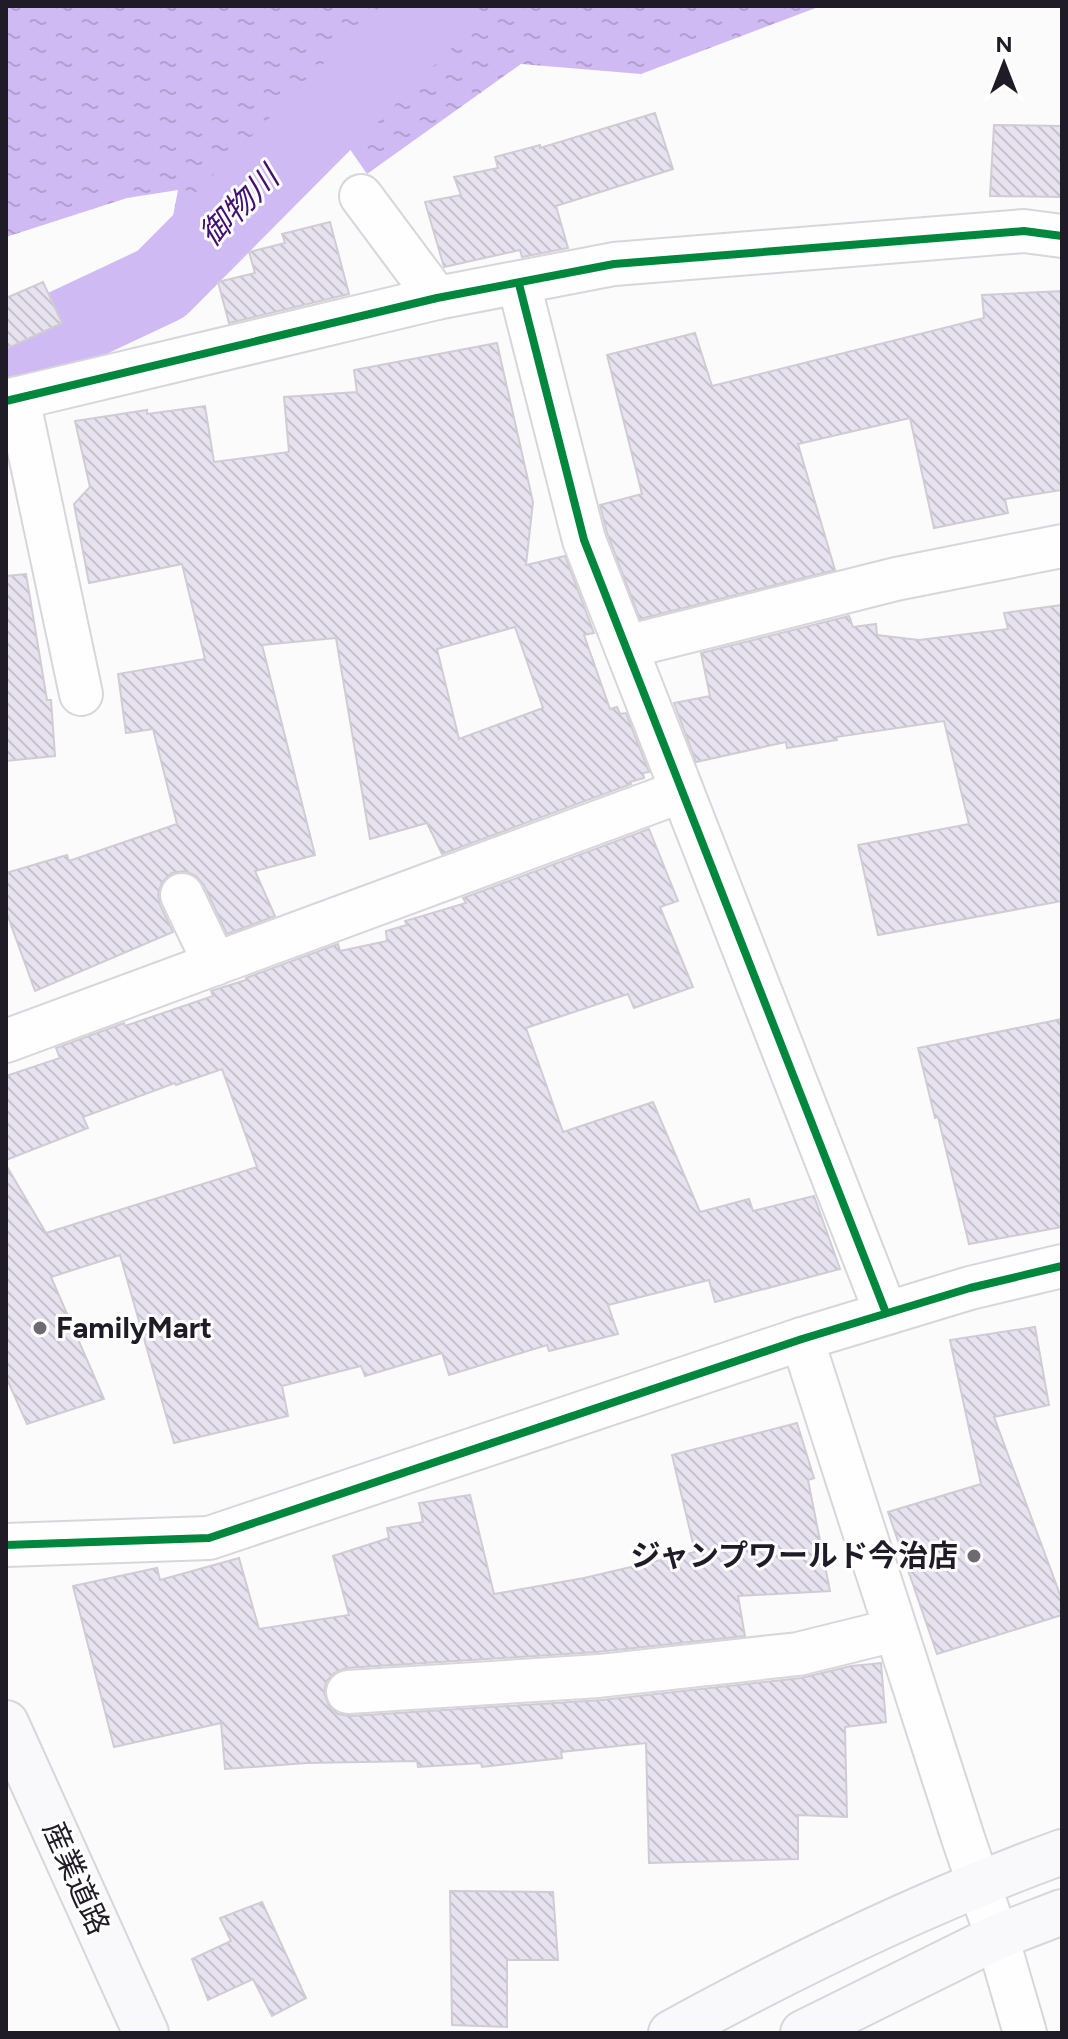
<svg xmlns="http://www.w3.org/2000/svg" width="1068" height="2039" viewBox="0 0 1068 2039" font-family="Figtree,'Noto Sans JP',sans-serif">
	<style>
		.water { fill: url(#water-ripples) }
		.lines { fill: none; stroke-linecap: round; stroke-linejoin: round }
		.river { stroke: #d0baf3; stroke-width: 80 }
		.building { fill: url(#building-back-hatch); stroke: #cfcdd3; stroke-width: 2; fill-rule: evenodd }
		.street-casing { stroke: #d7d6db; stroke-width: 46 }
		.secondary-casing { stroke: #d7d6db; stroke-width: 48 }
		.street { stroke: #fefefe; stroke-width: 42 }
		.secondary { stroke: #f9f8fb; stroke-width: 44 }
		.cycleway-casing { stroke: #fff; stroke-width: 13 }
		.cycleway { stroke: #00873e; stroke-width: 8 }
		.poi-dot { fill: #6d6a71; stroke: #fff; stroke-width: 3 }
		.labels { text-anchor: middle; stroke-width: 6; stroke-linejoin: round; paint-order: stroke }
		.poi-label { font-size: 30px; font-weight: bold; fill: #201c27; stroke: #fff; text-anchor: start }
		.street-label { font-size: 30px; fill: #201c27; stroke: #fff }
		.water-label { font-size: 32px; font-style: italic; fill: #421070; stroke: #fff }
	</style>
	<defs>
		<pattern id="water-ripples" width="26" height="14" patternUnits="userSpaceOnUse" patternTransform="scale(2)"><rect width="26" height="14" fill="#d0baf3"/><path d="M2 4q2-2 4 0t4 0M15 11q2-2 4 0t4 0" fill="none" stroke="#b29fd0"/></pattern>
		<pattern id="building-back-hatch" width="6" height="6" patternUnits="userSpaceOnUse" patternTransform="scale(2)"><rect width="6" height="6" fill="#e7e2ef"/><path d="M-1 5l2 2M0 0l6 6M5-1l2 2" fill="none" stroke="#c6c1cd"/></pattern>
	</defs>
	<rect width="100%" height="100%" fill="#fbfbfb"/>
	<path class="water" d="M6,6H821L641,74L521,64L367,174L327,116L165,258L178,190L127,198L6,237Z"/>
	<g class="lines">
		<path class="river" d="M6,357L161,284L437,6"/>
	</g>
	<g class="building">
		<path d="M655,113L673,169L556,206L568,248L522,257L520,250L444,267L425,202L461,195L454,177L498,168L495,157L540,145V148Z"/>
		<path d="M994,125L1062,126V197L990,196Z"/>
		<path d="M330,222L349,294L229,323L218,282L255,273L249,252L285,243L282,234Z"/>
		<path d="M43,282L62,323L6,349V298Z"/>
		<path d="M1062,291V490L1005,499L1008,513L934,528L910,418L798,444L835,570L640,619L607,533L600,505L642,494L607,355L695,333L712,386L984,318L982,295Z"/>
		<path d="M497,343L533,502L526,565L565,556L594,633L584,635L610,709L617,707L620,714L626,713L649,772L643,773L644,778L630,782L631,784L442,854L427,823L370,839L336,638L262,645L315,855L255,871L275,916L227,934L204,885L196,876L185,871L172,873L162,882L158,894L160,905L173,932L35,991L6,911V873L67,855L69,861L177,824L153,729L126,733L118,674L205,659L182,564L89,583L74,504L90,487L75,421L147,410V414L205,406L214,462L289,452L284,397L357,392L354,370ZM515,627L543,708L459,739L437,649Z"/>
		<path d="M26,574L47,700H51L55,756L6,761V576Z"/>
		<path d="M1062,605V901L878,935L858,845L969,824L944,721L836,737L837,740L787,748L786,742L696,762L674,703L710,696L701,653L849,616L853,627L876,624L877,635L919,640L1008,629L1004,613Z"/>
		<path d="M649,829L678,901L660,907L693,987L634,1008L628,994L526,1028L563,1132L653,1102L700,1212L749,1199L753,1211L814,1196L840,1269L715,1302L709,1280L608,1305L618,1334L549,1351L547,1345L449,1375L442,1353L365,1376L361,1366L282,1386L288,1416L174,1443L120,1255L51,1277L104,1399L27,1424L6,1377V1165L46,1233L257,1167L222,1069L176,1085L175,1083L83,1117L88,1128L6,1160V1076L60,1058L56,1048L124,1023L125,1026L213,996L211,991L246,980V978L330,947L338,944L340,951L387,941L386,931L407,925L405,921L466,903L463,898Z"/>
		<path d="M1062,1019V1227L969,1244L938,1117L935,1118L918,1048Z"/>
		<path d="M1035,1327L1049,1405L994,1417L1062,1600V1615L937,1654L888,1512L981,1484L950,1340Z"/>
		<path d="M797,1423L814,1478L808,1480L830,1591L738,1596L745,1636L597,1652L346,1668L334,1673L326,1682L324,1693L329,1706L338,1714L350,1716L602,1700L801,1678L851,1666L881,1663L886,1722L845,1727L847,1817L798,1815V1859L649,1863L646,1743L561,1752L562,1758L482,1767L481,1763L418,1767L417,1761L307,1763L225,1769L221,1723L114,1747L73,1586L157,1568L160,1580L239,1558L259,1629L349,1615L333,1556L389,1538L387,1528L423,1522L419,1503L470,1495L494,1594L584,1578L695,1552L672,1455Z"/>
		<path d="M450,1891L553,1892L558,1960H507V2027L452,2025Z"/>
		<path d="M262,1902L306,1998L272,2016L253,1979L208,2000L192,1959L231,1941L220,1918Z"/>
	</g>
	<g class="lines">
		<g class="street-casing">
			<g id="street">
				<path d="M361,196L437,298"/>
				<path d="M519,284L584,540L886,1313"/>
				<path d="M18,398L81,694"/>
				<path d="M6,401L437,298L614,264L1024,231L1062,236"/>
				<path d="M626,647L896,579L1062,546"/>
				<path d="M182,895L215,964"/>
				<path d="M6,1041L682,791"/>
				<path d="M802,1339L964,1841L997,1937L1025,2033"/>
				<path d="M6,1545L209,1538L802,1339L970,1288L1062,1266"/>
				<path d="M348,1692L599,1676L798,1654L895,1630"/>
			</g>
		</g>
		<g class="secondary-casing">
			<g id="secondary">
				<path d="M6,1723L146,2033"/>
				<path d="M671,2033C797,1964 927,1901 1062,1852"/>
				<path d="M803,2033L997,1937L1062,1912"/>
			</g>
		</g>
		<use href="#street" class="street"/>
		<use href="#secondary" class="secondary"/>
		<g class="cycleway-casing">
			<g id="cycleway">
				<path d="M519,284L584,540L886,1313"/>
				<path d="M6,401L437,298L614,264L1024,231L1062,236"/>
				<path d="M6,1545L209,1538L802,1339L970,1288L1062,1266"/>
			</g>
		</g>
		<use href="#cycleway" class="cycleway"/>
	</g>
	<g class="poi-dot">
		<circle cx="40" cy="1328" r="8"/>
		<circle cx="974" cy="1556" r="8"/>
	</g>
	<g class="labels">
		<g class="poi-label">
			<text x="56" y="1338">FamilyMart</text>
			<text x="958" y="1566" text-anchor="end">ジャンプワールド今治店</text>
		</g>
		<g class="street-label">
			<text transform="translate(76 1878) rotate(66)" y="10">産業道路</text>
		</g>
		<g class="water-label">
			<text transform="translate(239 206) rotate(-45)" y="11">御物川</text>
		</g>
	</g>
	<rect width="1068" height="2039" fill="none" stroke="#201c27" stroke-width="16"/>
	<g transform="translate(1004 64)" stroke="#ffffff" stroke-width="6" paint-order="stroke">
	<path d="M0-6L14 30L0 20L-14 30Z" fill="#201c27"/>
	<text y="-12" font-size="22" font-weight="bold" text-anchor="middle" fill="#201c27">N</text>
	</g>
</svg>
